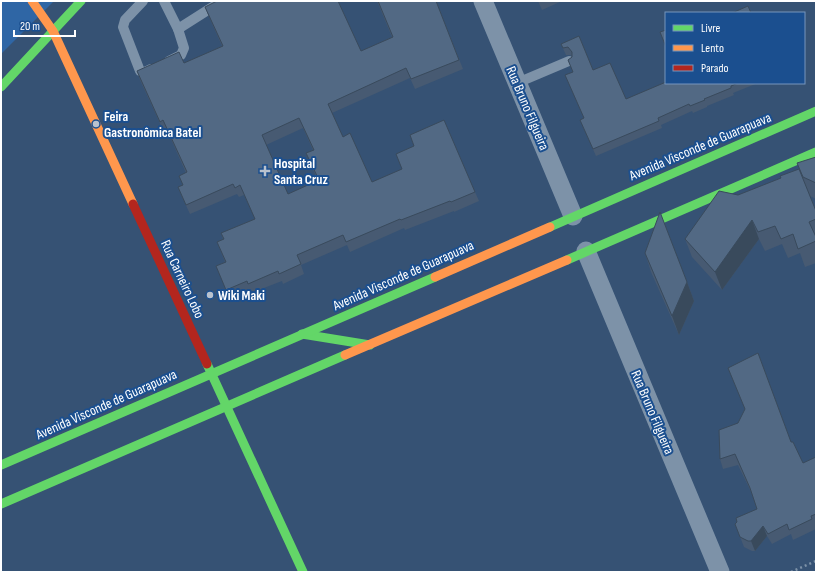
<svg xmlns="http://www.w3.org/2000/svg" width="817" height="573" viewBox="0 0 817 573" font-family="'Sofia Sans Condensed',sans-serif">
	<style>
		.green { fill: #2f66a5 }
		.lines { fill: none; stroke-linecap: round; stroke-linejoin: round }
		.path { stroke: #7d92a8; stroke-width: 2.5; stroke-dasharray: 2 3; stroke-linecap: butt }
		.lane { stroke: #7d92a8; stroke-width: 10 }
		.street { stroke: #7d92a8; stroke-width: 19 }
		.fast { stroke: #63d668; stroke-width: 9 }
		.slow { stroke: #ff974d; stroke-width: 9 }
		.jam { stroke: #b3261e; stroke-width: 9 }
		.wall { fill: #475a72; fill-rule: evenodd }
		.shaded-wall { fill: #394a5c }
		.building { fill: #526984; stroke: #394a5c; fill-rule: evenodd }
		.poi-dot { fill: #b9c2ce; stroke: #1b4f8f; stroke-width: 1.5 }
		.labels { text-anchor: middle; stroke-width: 4; stroke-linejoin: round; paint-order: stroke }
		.street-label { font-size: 14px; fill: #fff; stroke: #1b4f8f }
		.poi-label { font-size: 14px; font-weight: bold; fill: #fff; stroke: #1b4f8f; text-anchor: start }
	</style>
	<rect width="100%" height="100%" fill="#365274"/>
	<path class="green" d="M1,1H54L1,54Z"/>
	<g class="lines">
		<path class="path" d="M791,572L816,561"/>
		<g class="lane">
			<path d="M143,1L125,20L123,27L140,71L145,72L151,69"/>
			<path d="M164,1L178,29L184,48L181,55L169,61"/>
			<path d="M178,29L222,1"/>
			<path d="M517,83L569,61"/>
		</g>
		<g class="street">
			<path d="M483,1L573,216"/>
			<path d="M586,251L720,572"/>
		</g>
		<g class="fast">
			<path d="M1,87L81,1"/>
			<path d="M550,227L816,111"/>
			<path d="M567,260L816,152"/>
			<path d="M302,334L370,345"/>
			<path d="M207,364L303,572"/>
			<path d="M1,465L435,277"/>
			<path d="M1,504L345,355"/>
		</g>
		<g class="slow">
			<path d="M32,1L53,31L133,204"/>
			<path d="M435,277L550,227"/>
			<path d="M345,355L567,260"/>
		</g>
		<path class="jam" d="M133,204L207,364"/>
	</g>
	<g class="wall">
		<path d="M377,1H436L463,69L415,89L410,78L332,113L343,137L372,182L401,170L414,146L410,135L475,192L479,201L454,212V211L405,230L404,228L350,252L347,245L301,265L304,274L283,284L282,281L251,293L250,291L230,299L216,266L225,262L217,242L223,239L221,233L255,219L244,195L239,197L237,194L190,214L182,197L178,187L183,186L179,176L186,173L167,130L164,132L140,80L137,71L184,63L222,46L209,17L205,7L361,51L392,37ZM303,128L313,150L306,153L318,181L288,194L266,145Z"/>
		<path d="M538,1H562L542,10Z"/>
		<path d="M579,36L593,70L626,99L666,83H758L733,93L734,95L707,106V107L693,113L692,111L661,125L662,128L596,156L580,120L584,118L565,75L573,72L568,60L572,57V56L570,55H566L561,44Z"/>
		<path d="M816,157V199L810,196L816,211V263L805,267L800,253L788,258L782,244L765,251L759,239L722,290L692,257L685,239L738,195L781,178L799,169Z"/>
		<path d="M645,253L687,282L694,301L679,335L651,272Z"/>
		<path d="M728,368L791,442L803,463L816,458V526L815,527L816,529L793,540L791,534L772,544L767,536L755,551H752L744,547L735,524L757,509L753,496L738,465L723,469L720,459L745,409Z"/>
	</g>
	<g class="shaded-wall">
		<path d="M752,220L759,239L722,290L715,272Z"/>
		<path d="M687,282L694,301L679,335L672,316Z"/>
		<path d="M763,526L767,536L755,551L751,541Z"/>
	</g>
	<g class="building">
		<path d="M217,1H338L361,51L393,37L378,1H436L459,60L411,79L406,68L328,104L343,137L350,133L372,182L402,169L396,154L414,146L410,135L444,120L475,192L451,202L450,201L401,220L400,219L346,242L343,235L297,255L301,264L279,274L278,271L248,284L247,281L226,290L216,266L226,262L217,242L224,239L221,233L255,219L240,185L235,188L233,184L186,205L178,187L183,185L179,176L187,172L163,120L160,122L137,71L179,52L184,63L223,46L205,7ZM299,118L314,150L306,153L319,180L288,194L262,135Z"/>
		<path d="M748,6L751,13H732Z"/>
		<path d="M666,30V47L660,32Z"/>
		<path d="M579,36L593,70L610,63L626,99L666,82V83H738L731,86V88L704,99L705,100L690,106L689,104L658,118L659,121L593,149L580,120L584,118L565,75L573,72L568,60L572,57V52L568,47L563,48L561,44Z"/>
		<path d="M816,157V183L803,177L797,163Z"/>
		<path d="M799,169L816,211V219L809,222L816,237V241L798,249L793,234L781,239L775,226L758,232L752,220L715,272L685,239L719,191L738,195L781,178L780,176Z"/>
		<path d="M660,212L687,282L672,316L645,253Z"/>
		<path d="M758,353L791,442H793L803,463L816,457V514L811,516L812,519L789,530L787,524L768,534L763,526L751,541H748L740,537L735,524L737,522L736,518L757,509L750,488L735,454L720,459L719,430L738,423L745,409L728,368Z"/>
	</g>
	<g class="poi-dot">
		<circle cx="96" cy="124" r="4"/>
		<path d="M263 165h4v4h4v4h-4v4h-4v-4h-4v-4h4z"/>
		<circle cx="210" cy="295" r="4"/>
	</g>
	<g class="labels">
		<g class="street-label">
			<text transform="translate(528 108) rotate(67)" y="5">Rua Bruno Filgueira</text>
			<text transform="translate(700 146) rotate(-23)" y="5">Avenida Visconde de Guarapuava</text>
			<text transform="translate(403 275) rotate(-24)" y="5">Avenida Visconde de Guarapuava</text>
			<text transform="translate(183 279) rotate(65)" y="5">Rua Carneiro Lobo</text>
			<text transform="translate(106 404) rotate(-24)" y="5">Avenida Visconde de Guarapuava</text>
			<text transform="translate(653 412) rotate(67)" y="5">Rua Bruno Filgueira</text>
		</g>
		<g class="poi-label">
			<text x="104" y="121">Feira<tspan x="104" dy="16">Gastronômica Batel</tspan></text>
			<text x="274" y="168">Hospital<tspan x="274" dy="16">Santa Cruz</tspan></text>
			<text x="218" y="300">Wiki Maki</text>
		</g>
	</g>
	<rect width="817" height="573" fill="none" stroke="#ffffff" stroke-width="4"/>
	<rect x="665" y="12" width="140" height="72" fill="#1b4f8f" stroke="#7695bc"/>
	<rect x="673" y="25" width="20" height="6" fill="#63d668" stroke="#7695bc"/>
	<text x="701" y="32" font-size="12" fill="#ffffff">Livre</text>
	<rect x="673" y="45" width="20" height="6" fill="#ff974d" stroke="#7695bc"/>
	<text x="701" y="52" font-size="12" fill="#ffffff">Lento</text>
	<rect x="673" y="65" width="20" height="6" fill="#b3261e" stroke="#7695bc"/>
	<text x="701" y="72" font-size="12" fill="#ffffff">Parado</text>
	<path d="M14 30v6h61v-6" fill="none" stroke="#ffffff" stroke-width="2"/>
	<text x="20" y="30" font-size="12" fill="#ffffff" stroke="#1b4f8f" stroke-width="3" paint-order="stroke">20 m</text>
</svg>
